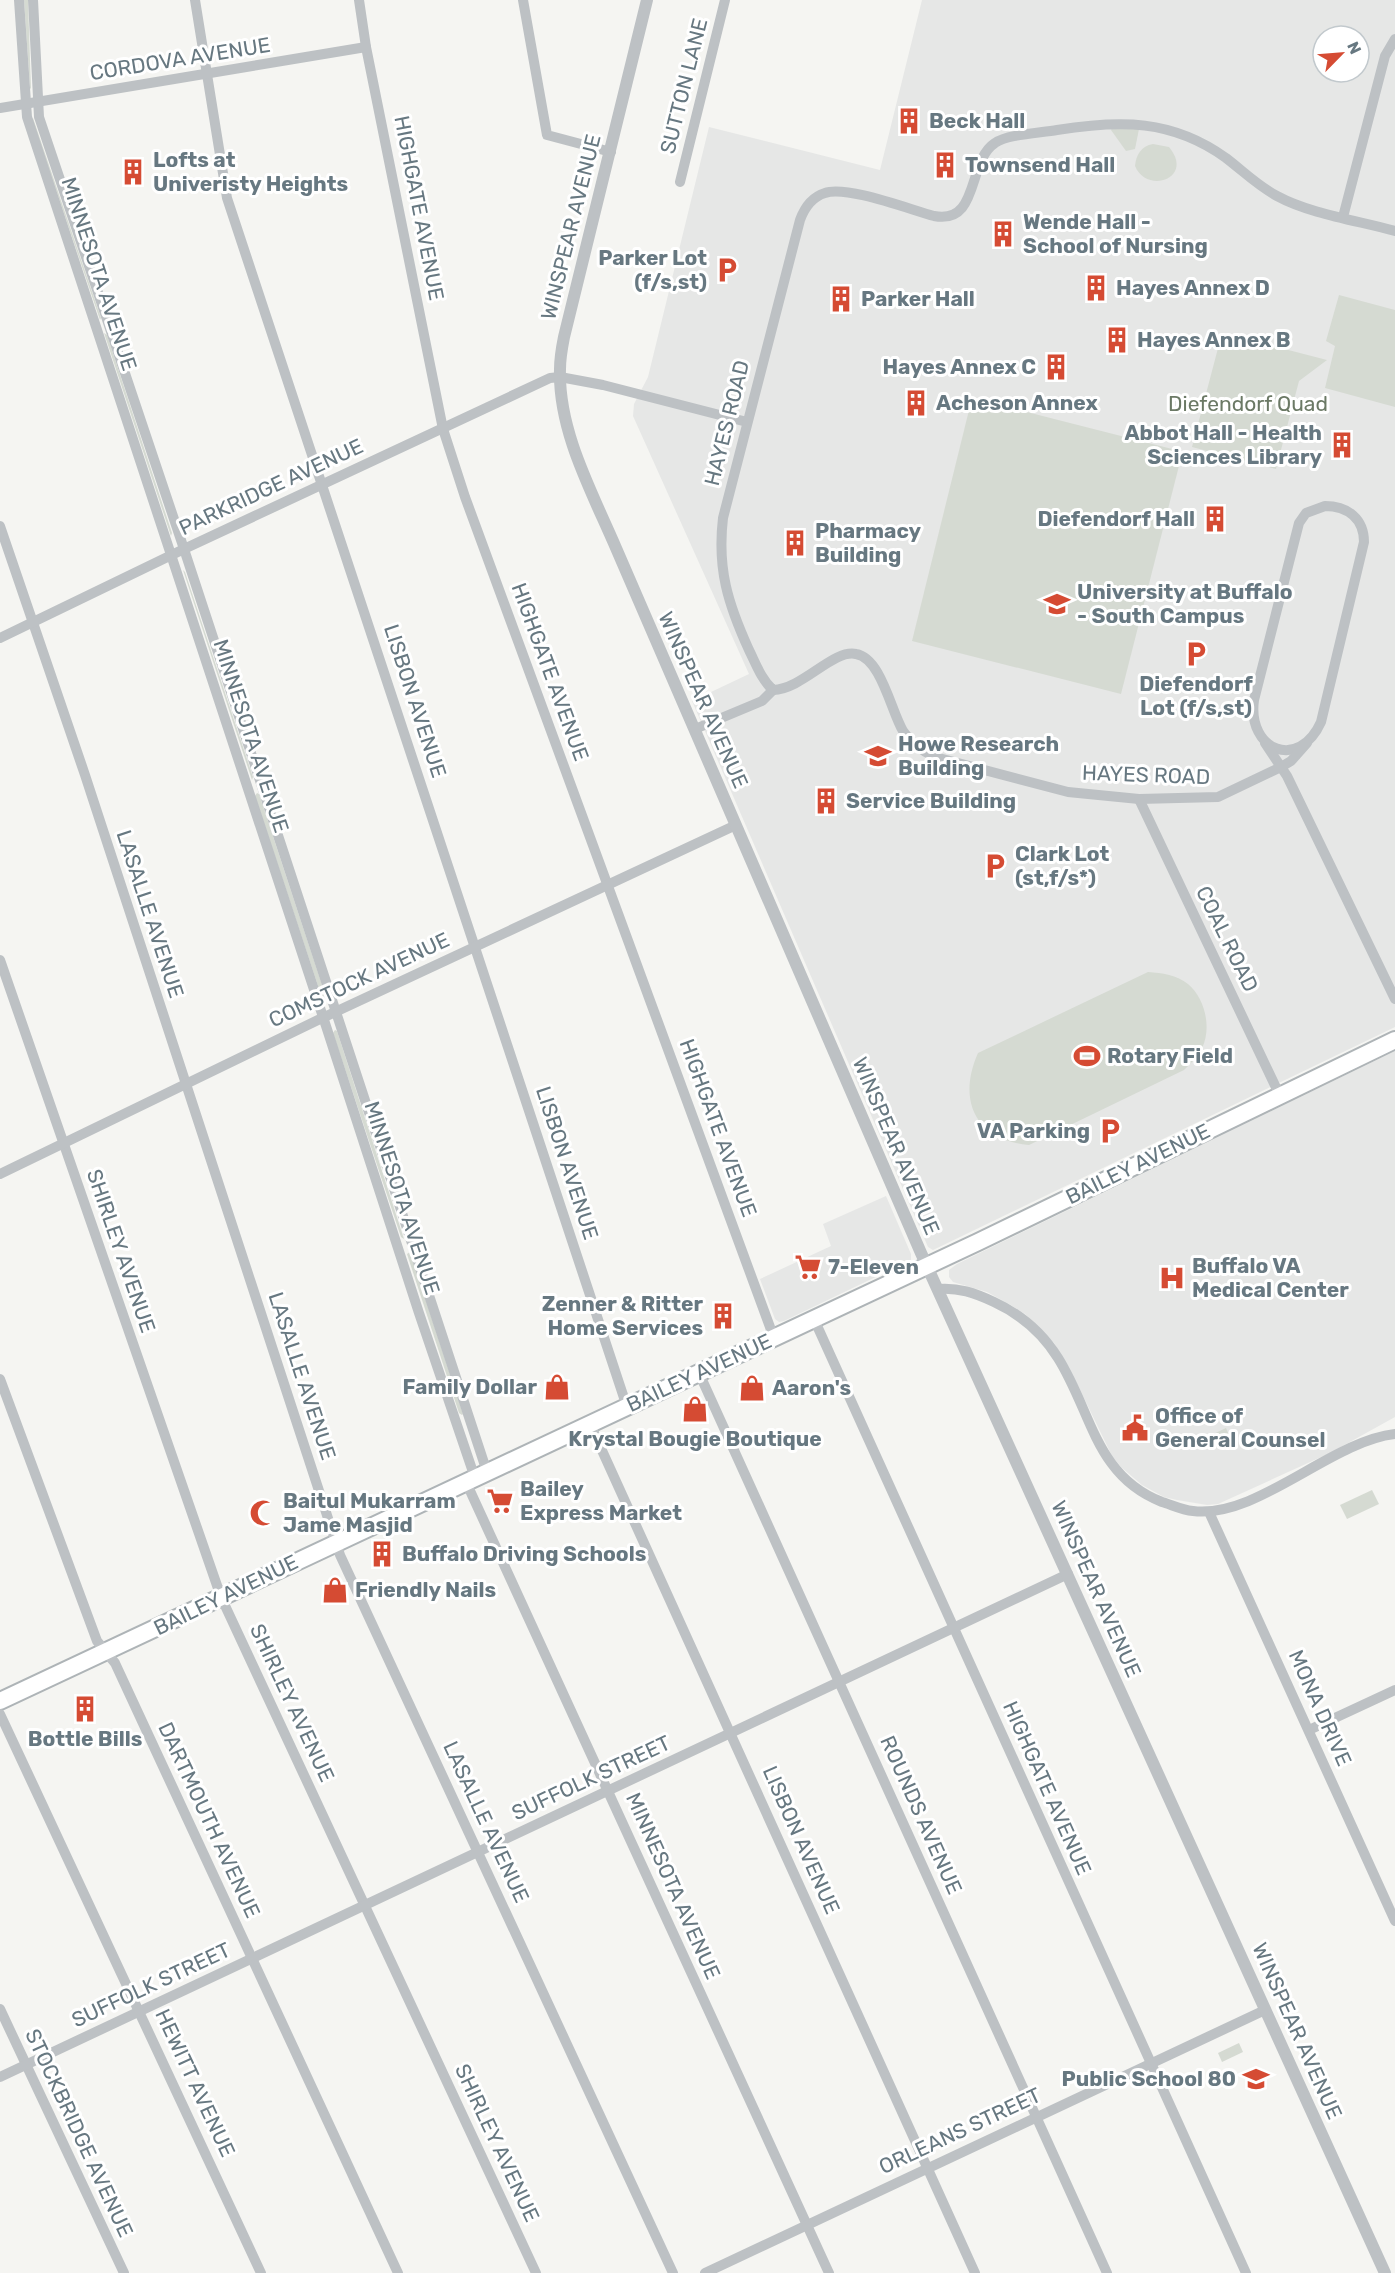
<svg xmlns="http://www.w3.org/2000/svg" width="1395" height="2273" viewBox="0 0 1395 2273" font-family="Rubik,sans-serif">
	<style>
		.built { fill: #e6e7e6; fill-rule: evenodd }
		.green { fill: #d5dad2 }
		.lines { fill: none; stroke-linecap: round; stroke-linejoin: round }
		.primary-casing { stroke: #aeb4b7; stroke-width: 20 }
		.minor { stroke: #bdc1c4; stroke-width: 10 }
		.tertiary { stroke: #bdc1c4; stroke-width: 12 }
		.primary { stroke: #fff; stroke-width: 16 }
		.labels { text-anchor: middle; stroke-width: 6; stroke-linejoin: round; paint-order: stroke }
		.street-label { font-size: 21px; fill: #677881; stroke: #fff }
		.poi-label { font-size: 21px; font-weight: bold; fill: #677881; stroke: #fff; text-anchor: start }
		.park-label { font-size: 21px; fill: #6b7965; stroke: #fff }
	</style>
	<rect width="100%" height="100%" fill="#f5f5f2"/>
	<g class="built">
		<path d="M922,0H1395V1027L933,1250L928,1247L692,701L749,674L633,416L634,404L648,377L709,127L880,170ZM1323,36H1359V72H1323Z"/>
		<path d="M1395,1051V1417L1330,1453L1218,1504L1207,1505L1177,1500L1164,1497L1142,1485L1121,1467L1112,1456L1069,1367L1054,1343L1025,1314L1009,1304L987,1292L953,1282L949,1277V1270L957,1264Z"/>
		<path d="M886,1196L911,1254V1260L784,1321L779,1322L775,1319L760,1279L831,1246L823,1224Z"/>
	</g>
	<g class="green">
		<path d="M24,0H28L31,89L30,88Z"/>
		<path d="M33,118L101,318L100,320L32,119Z"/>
		<path d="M1112,128L1139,129L1135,149L1126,151L1111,130Z"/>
		<path d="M1153,144L1169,147C1195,178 1147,195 1135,166C1136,155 1141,146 1153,144Z"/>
		<path d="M1339,295L1395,310V407L1325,388L1335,346L1326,341Z"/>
		<path d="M104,333L107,335L172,533L171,536Z"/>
		<path d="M1222,333L1327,360L1299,381L1276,469L1192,447Z"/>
		<path d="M972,398L1180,451L1181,458L1121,694L912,641Z"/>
		<path d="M183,570L185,572L253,777L252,780Z"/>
		<path d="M257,793L259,794L327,1000L325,1002L323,1001L255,796Z"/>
		<path d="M1148,972C1162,973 1177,975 1188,984C1205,998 1212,1028 1202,1048C1198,1057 1191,1063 1184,1070L1029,1145C975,1140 957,1100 978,1053Z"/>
		<path d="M335,1030L337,1031L404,1239L401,1237L333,1033Z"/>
		<path d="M410,1252L463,1414L462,1415L459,1413L407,1254Z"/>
		<path d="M1226,1428L1231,1440L1211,1450L1205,1438Z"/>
		<path d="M1372,1490L1379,1504L1347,1519L1340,1505Z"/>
		<path d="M1239,2043L1243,2052L1222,2062L1218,2053Z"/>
	</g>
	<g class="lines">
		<g class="primary-casing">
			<path id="primary" d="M0,1701L978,1242L1395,1040"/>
		</g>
		<g class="minor">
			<path d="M19,0L27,117L326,1026L419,1313L475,1478"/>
			<path d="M33,0L39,117L184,549L487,1472"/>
			<path d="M195,0L227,198L627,1407"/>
			<path d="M359,0L366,47L443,429L465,497L774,1338"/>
			<path d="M523,0L547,135L611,152"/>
			<path d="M0,108L366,47"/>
			<path d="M680,182L725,0"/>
			<path d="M1343,217L1385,56L1395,39"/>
			<path d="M1325,506C1348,506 1364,519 1364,542L1321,722C1299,771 1247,751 1254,700L1299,523L1306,513Z"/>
			<path d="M0,526L85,775L340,1555L673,2273"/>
			<path d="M0,638L184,549L550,378L560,377L603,385L747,422"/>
			<path d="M695,729L762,701L773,690"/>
			<path d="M1265,743L1287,776L1395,999"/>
			<path d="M1307,743L1291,761L1281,767L1218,797L1139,799L1068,792L935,757C922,751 911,743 903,731C891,711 881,658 856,654C833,649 803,689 773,690C761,679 756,664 749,650C728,604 717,569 723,518L800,220C804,209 812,197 825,193C846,185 911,210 934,216C980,225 967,161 995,143C1008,134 1041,133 1057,130C1120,120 1172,119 1226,158C1243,171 1258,186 1277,196C1310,214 1359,221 1395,231"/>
			<path d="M1139,799L1280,1096"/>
			<path d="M0,960L221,1597L536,2273"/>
			<path d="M0,1174L318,1020L736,825"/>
			<path d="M937,1289C958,1287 975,1293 994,1302C1020,1314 1043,1334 1058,1358C1092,1412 1095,1476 1162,1502C1172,1505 1182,1510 1193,1511C1257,1519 1331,1441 1395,1434"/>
			<path d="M814,1319L1246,2273"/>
			<path d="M699,1373L1107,2273"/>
			<path d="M0,1379L97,1641L115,1663L398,2273"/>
			<path d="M590,1424L975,2273"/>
			<path d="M466,1482L829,2273"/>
			<path d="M1209,1512L1395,1921"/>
			<path d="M0,1714L261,2273"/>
			<path d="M1309,1730L1395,1690"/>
			<path d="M0,2009L124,2273"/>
			<path d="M0,2077L1068,1574"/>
			<path d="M705,2273L1265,2010"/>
		</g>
		<path class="tertiary" d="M647,0L564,337C562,347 560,358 560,369C558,431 592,492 616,548L921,1253L1385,2273"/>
		<use href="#primary" class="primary"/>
	</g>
	<defs>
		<g id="building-bare" transform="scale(2.07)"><path d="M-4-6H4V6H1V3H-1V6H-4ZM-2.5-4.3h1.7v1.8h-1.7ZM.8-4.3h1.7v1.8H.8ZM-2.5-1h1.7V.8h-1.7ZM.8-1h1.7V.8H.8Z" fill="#d54b33" stroke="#fff" stroke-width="2.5" paint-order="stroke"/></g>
		<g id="parking-bare" transform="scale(2.07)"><path d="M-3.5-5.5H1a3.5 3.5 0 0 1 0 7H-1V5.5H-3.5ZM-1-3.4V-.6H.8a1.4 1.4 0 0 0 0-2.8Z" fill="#d54b33" stroke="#fff" stroke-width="2.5" paint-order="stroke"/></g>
		<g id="university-bare" transform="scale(2.07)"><path d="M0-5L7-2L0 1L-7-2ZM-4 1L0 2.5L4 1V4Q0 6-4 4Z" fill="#d54b33" stroke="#fff" stroke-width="2.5" paint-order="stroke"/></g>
		<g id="stadium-bare" transform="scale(2.07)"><path d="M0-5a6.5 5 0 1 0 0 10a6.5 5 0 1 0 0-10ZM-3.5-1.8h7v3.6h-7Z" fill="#d54b33" stroke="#fff" stroke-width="2.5" paint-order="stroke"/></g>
		<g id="supermarket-bare" transform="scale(2.07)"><path d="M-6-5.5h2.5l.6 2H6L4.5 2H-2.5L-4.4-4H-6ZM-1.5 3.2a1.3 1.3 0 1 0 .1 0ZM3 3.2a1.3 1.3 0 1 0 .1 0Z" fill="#d54b33" stroke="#fff" stroke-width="2.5" paint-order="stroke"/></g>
		<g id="hospital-bare" transform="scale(2.07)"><path d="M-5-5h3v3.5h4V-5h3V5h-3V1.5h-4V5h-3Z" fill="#d54b33" stroke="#fff" stroke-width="2.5" paint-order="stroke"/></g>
		<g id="shop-bare" transform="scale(2.07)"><path d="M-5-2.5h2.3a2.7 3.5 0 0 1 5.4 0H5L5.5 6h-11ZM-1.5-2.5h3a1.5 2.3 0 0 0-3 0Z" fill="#d54b33" stroke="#fff" stroke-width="2.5" paint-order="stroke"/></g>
		<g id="civic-bare" transform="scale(2.07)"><path d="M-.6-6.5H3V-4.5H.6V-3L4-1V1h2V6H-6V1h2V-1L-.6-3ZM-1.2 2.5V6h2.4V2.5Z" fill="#d54b33" stroke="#fff" stroke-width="2.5" paint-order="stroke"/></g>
		<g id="mosque-bare" transform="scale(2.07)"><path d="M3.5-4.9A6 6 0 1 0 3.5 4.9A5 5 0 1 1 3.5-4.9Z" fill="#d54b33" stroke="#fff" stroke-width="2.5" paint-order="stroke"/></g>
		<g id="school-bare" transform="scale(2.07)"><path d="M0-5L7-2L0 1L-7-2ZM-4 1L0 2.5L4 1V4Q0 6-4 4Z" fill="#d54b33" stroke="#fff" stroke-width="2.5" paint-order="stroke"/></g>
	</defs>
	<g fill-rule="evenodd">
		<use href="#building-bare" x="909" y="121"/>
		<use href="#building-bare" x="945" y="165"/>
		<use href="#building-bare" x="133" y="172"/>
		<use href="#building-bare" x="1003" y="234"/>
		<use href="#parking-bare" x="727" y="270"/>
		<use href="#building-bare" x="1096" y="288"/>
		<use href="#building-bare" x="841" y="299"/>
		<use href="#building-bare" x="1117" y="340"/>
		<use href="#building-bare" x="1056" y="367"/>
		<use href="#building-bare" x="916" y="403"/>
		<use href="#building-bare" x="1342" y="445"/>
		<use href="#building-bare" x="1215" y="519"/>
		<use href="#building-bare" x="795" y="543"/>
		<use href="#university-bare" x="1057" y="604"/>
		<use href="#parking-bare" x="1196" y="654"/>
		<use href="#university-bare" x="878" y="756"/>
		<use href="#building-bare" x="826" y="801"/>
		<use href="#parking-bare" x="995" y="866"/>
		<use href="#stadium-bare" x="1087" y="1056"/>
		<use href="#parking-bare" x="1110" y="1131"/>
		<use href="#supermarket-bare" x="808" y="1267"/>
		<use href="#hospital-bare" x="1172" y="1278"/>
		<use href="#building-bare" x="723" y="1316"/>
		<use href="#shop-bare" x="557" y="1387"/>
		<use href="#shop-bare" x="752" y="1388"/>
		<use href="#shop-bare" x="695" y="1409"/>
		<use href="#civic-bare" x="1135" y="1428"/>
		<use href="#supermarket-bare" x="500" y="1501"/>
		<use href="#mosque-bare" x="263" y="1513"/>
		<use href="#building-bare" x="382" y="1554"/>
		<use href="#shop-bare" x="335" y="1590"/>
		<use href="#building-bare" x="85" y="1709"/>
		<use href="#school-bare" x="1256" y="2079"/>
	</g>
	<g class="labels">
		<g class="street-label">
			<text transform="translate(180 59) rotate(-9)" y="7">CORDOVA AVENUE</text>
			<text transform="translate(684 86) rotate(-76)" y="7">SUTTON LANE</text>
			<text transform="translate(419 208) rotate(79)" y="7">HIGHGATE AVENUE</text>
			<text transform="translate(571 227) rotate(-76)" y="7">WINSPEAR AVENUE</text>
			<text transform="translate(99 274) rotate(72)" y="7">MINNESOTA AVENUE</text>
			<text transform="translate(727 423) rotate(-76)" y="7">HAYES ROAD</text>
			<text transform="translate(271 487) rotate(-25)" y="7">PARKRIDGE AVENUE</text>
			<text transform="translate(550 672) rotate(70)" y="7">HIGHGATE AVENUE</text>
			<text transform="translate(703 700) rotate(66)" y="7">WINSPEAR AVENUE</text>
			<text transform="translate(415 701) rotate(72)" y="7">LISBON AVENUE</text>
			<text transform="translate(251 736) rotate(72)" y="7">MINNESOTA AVENUE</text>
			<text transform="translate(1146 775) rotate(2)" y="7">HAYES ROAD</text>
			<text transform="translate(150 914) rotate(72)" y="7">LASALLE AVENUE</text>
			<text transform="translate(1227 939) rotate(64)" y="7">COAL ROAD</text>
			<text transform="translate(359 980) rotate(-25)" y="7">COMSTOCK AVENUE</text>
			<text transform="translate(718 1128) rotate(70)" y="7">HIGHGATE AVENUE</text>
			<text transform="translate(896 1146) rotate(67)" y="7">WINSPEAR AVENUE</text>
			<text transform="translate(567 1163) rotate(72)" y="7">LISBON AVENUE</text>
			<text transform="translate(1138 1164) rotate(-26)" y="7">BAILEY AVENUE</text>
			<text transform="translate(402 1198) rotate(72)" y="7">MINNESOTA AVENUE</text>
			<text transform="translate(121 1251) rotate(71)" y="7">SHIRLEY AVENUE</text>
			<text transform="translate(699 1373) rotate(-25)" y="7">BAILEY AVENUE</text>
			<text transform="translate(302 1376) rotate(72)" y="7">LASALLE AVENUE</text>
			<text transform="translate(1096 1589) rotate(66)" y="7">WINSPEAR AVENUE</text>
			<text transform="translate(226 1595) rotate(-26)" y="7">BAILEY AVENUE</text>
			<text transform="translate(292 1703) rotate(65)" y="7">SHIRLEY AVENUE</text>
			<text transform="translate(1320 1708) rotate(66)" y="7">MONA DRIVE</text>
			<text transform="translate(591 1778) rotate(-25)" y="7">SUFFOLK STREET</text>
			<text transform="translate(1047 1788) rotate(66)" y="7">HIGHGATE AVENUE</text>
			<text transform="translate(921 1815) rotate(66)" y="7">ROUNDS AVENUE</text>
			<text transform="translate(209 1820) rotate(65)" y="7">DARTMOUTH AVENUE</text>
			<text transform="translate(486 1822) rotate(65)" y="7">LASALLE AVENUE</text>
			<text transform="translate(801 1840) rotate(66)" y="7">LISBON AVENUE</text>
			<text transform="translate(673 1886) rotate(66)" y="7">MINNESOTA AVENUE</text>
			<text transform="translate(151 1985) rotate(-25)" y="7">SUFFOLK STREET</text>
			<text transform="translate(1297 2031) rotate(66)" y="7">WINSPEAR AVENUE</text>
			<text transform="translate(195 2083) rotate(65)" y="7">HEWITT AVENUE</text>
			<text transform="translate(960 2131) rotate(-25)" y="7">ORLEANS STREET</text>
			<text transform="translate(79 2133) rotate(65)" y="7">STOCKBRIDGE AVENUE</text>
			<text transform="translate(497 2143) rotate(65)" y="7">SHIRLEY AVENUE</text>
		</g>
		<g class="poi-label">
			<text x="929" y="128">Beck Hall</text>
			<text x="153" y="167">Lofts at<tspan x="153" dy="24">Univeristy Heights</tspan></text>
			<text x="965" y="172">Townsend Hall</text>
			<text x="1023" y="229">Wende Hall -<tspan x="1023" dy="24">School of Nursing</tspan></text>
			<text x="707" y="265" text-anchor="end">Parker Lot<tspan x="707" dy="24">(f/s,st)</tspan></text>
			<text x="1116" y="295">Hayes Annex D</text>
			<text x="861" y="306">Parker Hall</text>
			<text x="1137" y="347">Hayes Annex B</text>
			<text x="1036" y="374" text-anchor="end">Hayes Annex C</text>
			<text x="936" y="410">Acheson Annex</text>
			<text x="1322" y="440" text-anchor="end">Abbot Hall - Health<tspan x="1322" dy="24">Sciences Library</tspan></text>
			<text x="1195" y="526" text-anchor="end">Diefendorf Hall</text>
			<text x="815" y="538">Pharmacy<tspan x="815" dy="24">Building</tspan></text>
			<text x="1077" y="599">University at Buffalo<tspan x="1077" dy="24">- South Campus</tspan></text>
			<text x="1196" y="691" text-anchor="middle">Diefendorf<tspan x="1196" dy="24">Lot (f/s,st)</tspan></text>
			<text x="898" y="751">Howe Research<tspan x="898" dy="24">Building</tspan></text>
			<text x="846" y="808">Service Building</text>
			<text x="1015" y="861">Clark Lot<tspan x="1015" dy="24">(st,f/s*)</tspan></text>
			<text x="1107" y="1063">Rotary Field</text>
			<text x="1090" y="1138" text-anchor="end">VA Parking</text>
			<text x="1192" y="1273">Buffalo VA<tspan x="1192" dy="24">Medical Center</tspan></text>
			<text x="828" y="1274">7-Eleven</text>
			<text x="703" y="1311" text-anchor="end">Zenner &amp; Ritter<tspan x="703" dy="24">Home Services</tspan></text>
			<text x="537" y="1394" text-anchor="end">Family Dollar</text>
			<text x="772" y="1395">Aaron's</text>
			<text x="1155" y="1423">Office of<tspan x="1155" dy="24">General Counsel</tspan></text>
			<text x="695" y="1446" text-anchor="middle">Krystal Bougie Boutique</text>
			<text x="520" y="1496">Bailey<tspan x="520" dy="24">Express Market</tspan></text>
			<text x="283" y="1508">Baitul Mukarram<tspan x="283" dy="24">Jame Masjid</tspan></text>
			<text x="402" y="1561">Buffalo Driving Schools</text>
			<text x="355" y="1597">Friendly Nails</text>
			<text x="85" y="1746" text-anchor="middle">Bottle Bills</text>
			<text x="1236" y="2086" text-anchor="end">Public School 80</text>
		</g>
		<g class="park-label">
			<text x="1248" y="411">Diefendorf Quad</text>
		</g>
	</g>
	<g transform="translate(1341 54) rotate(65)"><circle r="28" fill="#ffffff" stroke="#c2c9cd" stroke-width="1.5"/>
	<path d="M0-4.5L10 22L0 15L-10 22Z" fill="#d54b33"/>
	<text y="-9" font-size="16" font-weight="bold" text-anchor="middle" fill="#677881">N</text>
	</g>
</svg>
